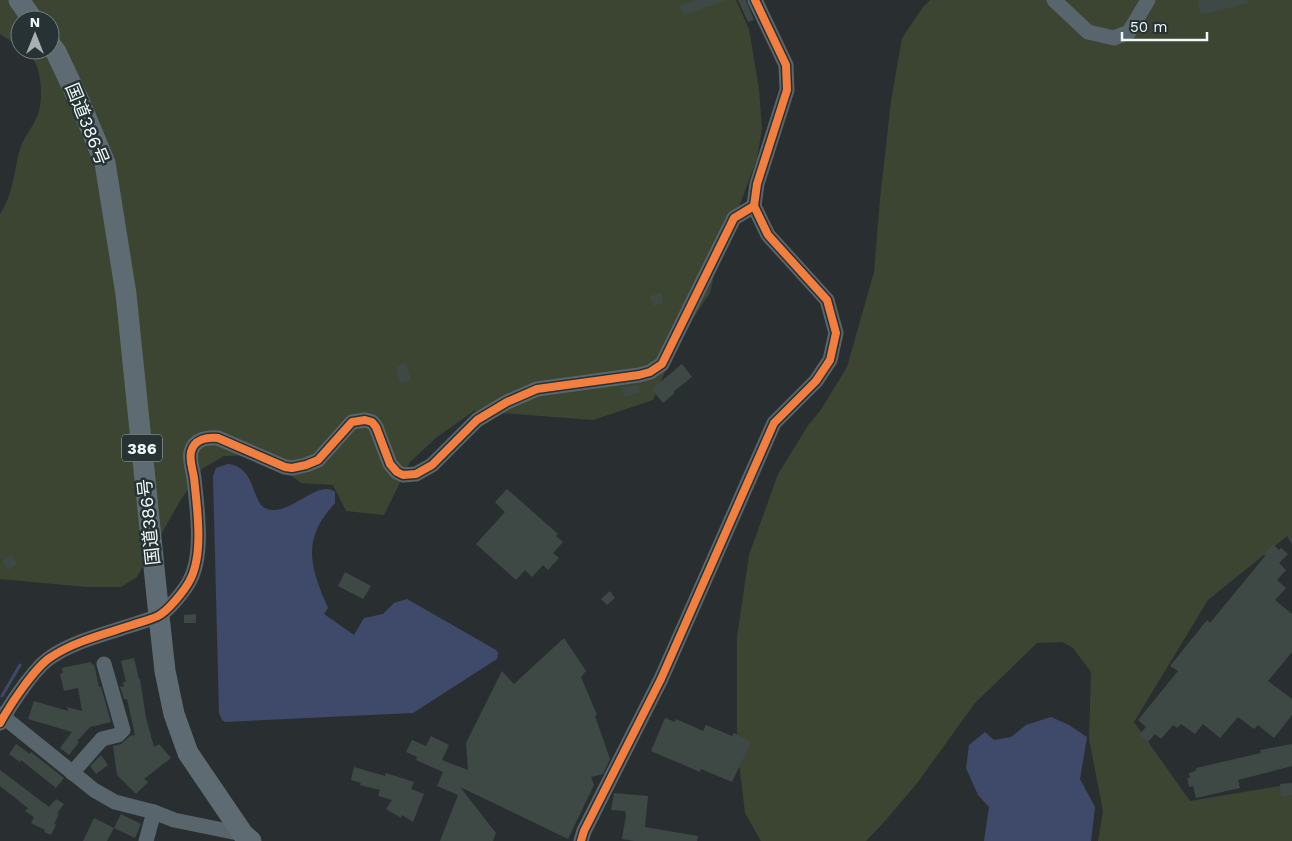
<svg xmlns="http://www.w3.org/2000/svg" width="1292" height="841" viewBox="0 0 1292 841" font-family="'Work Sans','Noto Sans JP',sans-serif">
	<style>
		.green { fill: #3b4532 }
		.water { fill: #3f4a6a }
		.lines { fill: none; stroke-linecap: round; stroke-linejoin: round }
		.stream { stroke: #3f4a6a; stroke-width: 3 }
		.building { fill: #3e4946 }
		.minor { stroke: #59656c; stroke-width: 15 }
		.highway { stroke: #5f6b73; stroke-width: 21 }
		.cycleway-casing { stroke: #263233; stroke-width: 11 }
		.cycleway { stroke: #f27e40; stroke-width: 8 }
		.labels { text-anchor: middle; stroke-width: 5; stroke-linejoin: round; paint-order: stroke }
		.shield { fill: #263233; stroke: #b2bbbc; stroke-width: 1 }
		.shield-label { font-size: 16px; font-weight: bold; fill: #eef6f6 }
		.street-label { font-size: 18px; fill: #eef6f6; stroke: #263233 }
	</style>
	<rect width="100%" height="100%" fill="#292f30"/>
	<g class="green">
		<path d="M0,0H736L749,29L759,89L762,128L757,159L737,212L720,249L710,293L678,341L653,400L593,420L474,411L437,437L410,462L384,515L346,511L333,485L301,483L278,465L249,455L224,456L202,469L180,501L137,577L121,587H86L0,579V214C13,195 14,171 20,149C24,136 34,126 38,114C44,97 42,61 25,50H50V20H20V47L0,34Z"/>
		<path d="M930,0H1292V545L1287,536L1208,600L1134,722L1190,801L1292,784V841H1098L1103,811L1089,739L1091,672L1073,648L1062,642L1037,643L975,703L918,782L885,821L866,841H761L745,813L737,746V637L749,555L778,474L809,424L820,411L847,367L874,272L880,199L891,101L902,38L923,7Z"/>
	</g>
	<g class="water">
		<path d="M228,464C257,467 251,504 267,509C289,517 319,478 335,492V503C301,540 310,566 328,608L324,614L354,635L364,618L383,614L394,603L407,599L496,650L498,653L497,659L413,713L225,722L222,720L219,713L213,476L216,468Z"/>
		<path d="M1051,717L1069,725L1087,737L1080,779L1095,807L1091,841H984L989,807L978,795L966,768L969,745L985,732L994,740L1011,737L1026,725Z"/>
	</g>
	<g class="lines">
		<path class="stream" d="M2,696L20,665"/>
	</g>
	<g class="building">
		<path d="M697,0H723L724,1L685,15L679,6Z"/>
		<path d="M738,0H746L754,20L748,22Z"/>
		<path d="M1198,0H1247V3L1206,14L1200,13Z"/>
		<path d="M661,293L664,303L653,306L650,296Z"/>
		<path d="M406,363L411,380L400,383L396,366Z"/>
		<path d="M682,364L692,377L673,392L675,393L663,403L652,389Z"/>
		<path d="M638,385L640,392L625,397L622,387Z"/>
		<path d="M507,489L558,534L556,536L563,542L553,553L559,558L548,570L543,565L532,577L525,570L516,580L476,544L505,512L495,502Z"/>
		<path d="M1273,544L1279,550L1281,548L1288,554L1279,563L1286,570L1277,580L1286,588L1275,600L1292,614V652L1268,681L1292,699V715L1274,738L1258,725L1254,729L1238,717L1220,738L1203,724L1195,734L1181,724L1177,728L1173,725L1161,739L1155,734L1148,742L1139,735L1146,727L1138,720L1178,671L1170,666L1207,620L1210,623L1265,556L1264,554Z"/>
		<path d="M11,555L17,564L9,570L2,561Z"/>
		<path d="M345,572L371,586L363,599L338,586Z"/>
		<path d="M610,591L615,598L607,605L601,599Z"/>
		<path d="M196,614V623H184V615Z"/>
		<path d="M564,638L586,671L581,677L597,715L595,716L610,759L603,774L591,777L594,785L568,839L460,787L496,833L493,841H440L458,795L437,786L443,772L416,760L417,757L406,752L412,740L426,746L431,736L449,745L442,760L468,770L466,743L502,671L514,684Z"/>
		<path d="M134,658L139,679H140L146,718L154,747L159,744L171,758L144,779L148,782L136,794L117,775L113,746L121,744L130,736L135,735L127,699H124L120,687L124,686L123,682H126L121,661Z"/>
		<path d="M91,662L92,665L94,664L99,687H101L111,722L90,727L77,741L79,742L69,755L60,748L72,732L28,719L34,701L68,711L67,707L82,711L78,688L64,691L60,674L63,673L62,668Z"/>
		<path d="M665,718L675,722L676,719L703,731L706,725L732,736L734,733L751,742L732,782L701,769L700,772L651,751Z"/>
		<path d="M16,744L30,754L31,752L64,778L56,788L21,760L20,762L9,754Z"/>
		<path d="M1292,744V766L1238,780L1240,788L1196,798L1193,786L1189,787L1187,778H1190L1189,773L1196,771V768L1261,753L1260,750Z"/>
		<path d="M101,755L108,765L96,774L90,766Z"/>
		<path d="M354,767L385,776L386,773L414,782L411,789L424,794L413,822L402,815L401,818L386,809L392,800L378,796L380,790L360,785L361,783L351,780Z"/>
		<path d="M0,770L49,807L56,799L64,804L57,813L59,814L54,824L56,825L51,835L44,832L45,830L31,823L34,817L25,811L28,808L0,786Z"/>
		<path d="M1292,783V795L1281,796L1280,784Z"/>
		<path d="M614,793L648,796L645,827L698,836L697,841H634L622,839L626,815L625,811L611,810Z"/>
		<path d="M121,814L141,824L135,838L114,828L107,841H83L94,818L114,828Z"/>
	</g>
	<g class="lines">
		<g class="minor">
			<path d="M1054,0L1088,32L1114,38L1129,32L1148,0"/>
			<path d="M0,714L94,790L115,802L154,812L174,820L243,834"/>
			<path d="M0,723C10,705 35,667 51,657C75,641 105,634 132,625C140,622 150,620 158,616C168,611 185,590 190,580C204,554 197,507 194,478C193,470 189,461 191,452C194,439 207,437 218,438L285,467L292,468L306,465L318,460L352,422L365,420L372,422L376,427L390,464L397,472L403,475L416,474L432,465L477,420L507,402L537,389L639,375L650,372L662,364L734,218L754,206"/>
			<path d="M72,773L102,739L118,735L123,730L104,664"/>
			<path d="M146,841L154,812"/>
			<path d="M581,841L584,831L661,679L774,423L816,381L830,360L836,333L827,300L768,235L754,206L757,184L787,90L786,65L755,0"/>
		</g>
		<g class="highway">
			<path d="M19,0L33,20"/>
			<path d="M50,44L56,52L80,103L105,163L126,294L159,616L165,671L174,714L188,753L243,834L251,841"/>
		</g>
		<g class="cycleway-casing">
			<g id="cycleway">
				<path d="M0,723C10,705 35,667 51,657C75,641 105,634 132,625C140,622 150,620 158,616C168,611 185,590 190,580C204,554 197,507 194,478C193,470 189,461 191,452C194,439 207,437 218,438L285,467L292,468L306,465L318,460L352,422L365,420L372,422L376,427L390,464L397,472L403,475L416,474L432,465L477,420L507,402L537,389L639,375L650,372L662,364L734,218L754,206"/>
				<path d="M581,841L584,831L661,679L774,423L816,381L830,360L836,333L827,300L768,235L754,206L757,184L787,90L786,65L755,0"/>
			</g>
		</g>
		<use href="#cycleway" class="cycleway"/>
	</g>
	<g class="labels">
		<rect class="shield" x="122" y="434.5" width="40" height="27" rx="4"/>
		<g class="shield-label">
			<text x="142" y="454">386</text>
		</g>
		<g class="street-label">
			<text transform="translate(87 124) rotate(68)" y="6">国道386号</text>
			<text transform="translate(149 522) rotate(-96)" y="6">国道386号</text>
		</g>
	</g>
	<g transform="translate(35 35)"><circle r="24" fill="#263233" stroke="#768081"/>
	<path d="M0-4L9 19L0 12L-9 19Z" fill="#a9b0b1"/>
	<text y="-8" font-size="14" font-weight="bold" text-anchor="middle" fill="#eef6f6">N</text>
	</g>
	<path d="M1122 32v8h85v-8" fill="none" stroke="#eef6f6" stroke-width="2.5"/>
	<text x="1130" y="32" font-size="15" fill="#eef6f6" stroke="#263233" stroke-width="4" paint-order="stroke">50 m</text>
</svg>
